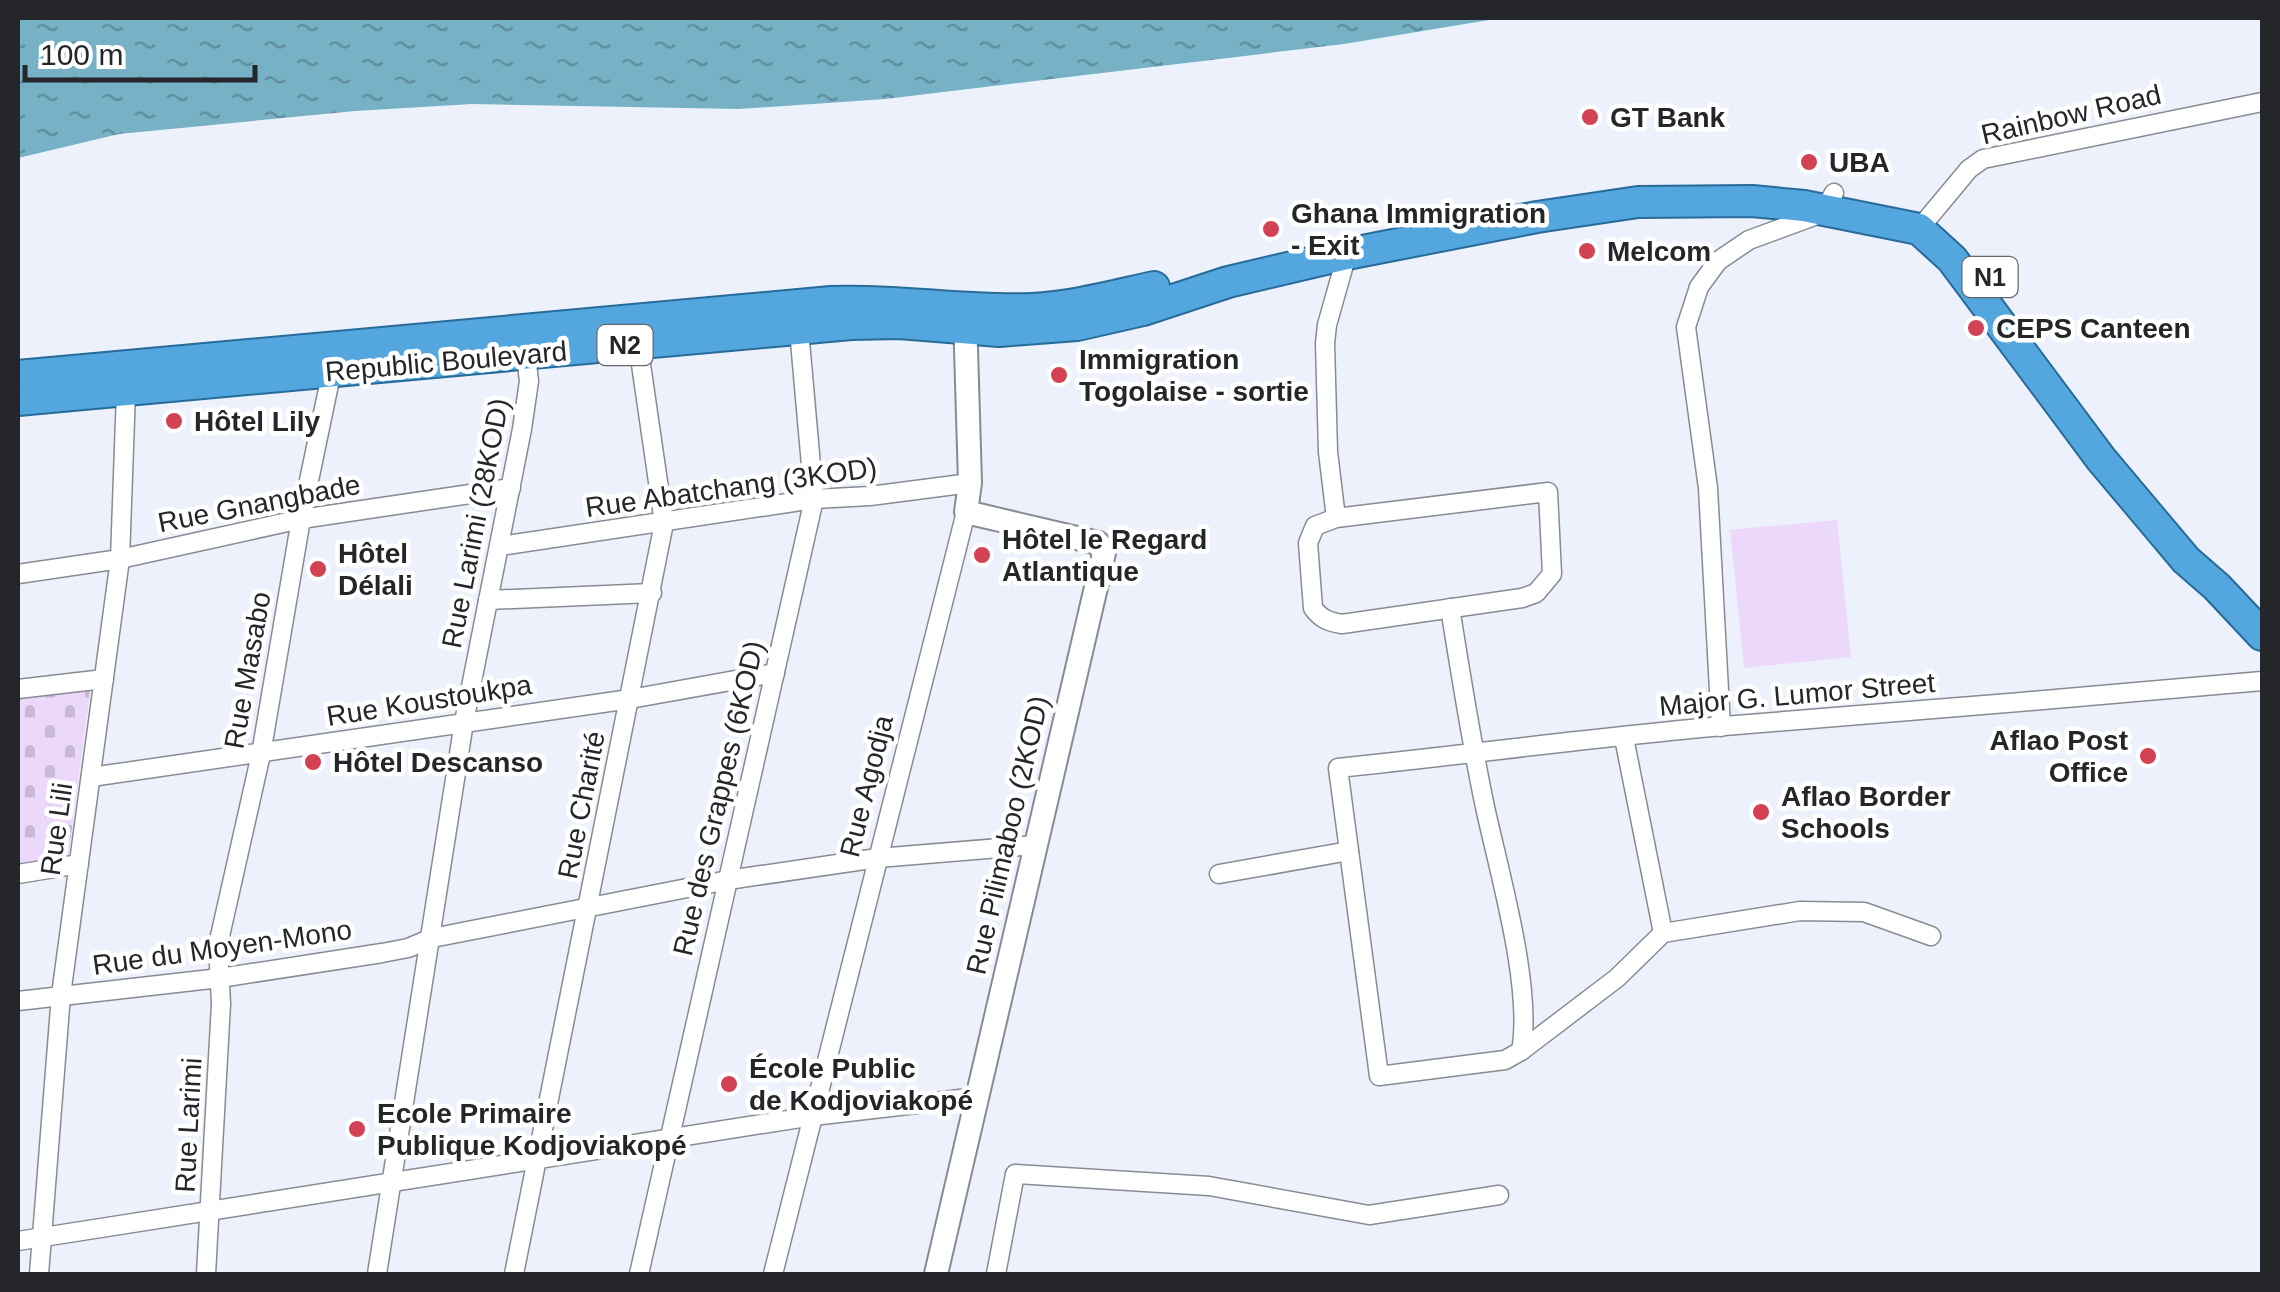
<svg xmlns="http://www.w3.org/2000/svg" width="2280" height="1292" viewBox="0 0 2280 1292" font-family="Helvetica,sans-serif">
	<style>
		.grass { fill: #ecd8fa }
		.cemetery { fill: url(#cemetery-stones) }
		.water { fill: url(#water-ripples) }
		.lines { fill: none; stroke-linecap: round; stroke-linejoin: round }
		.minor-casing { stroke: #878b94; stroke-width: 21 }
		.tertiary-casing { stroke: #878b94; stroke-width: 26 }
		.trunk-casing { stroke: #276b99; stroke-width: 34 }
		.minor { stroke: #fff; stroke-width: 18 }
		.tertiary { stroke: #fff; stroke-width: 22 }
		.trunk { stroke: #54a6de; stroke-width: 30 }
		.poi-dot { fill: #d24253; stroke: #fff; stroke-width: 4 }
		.labels { text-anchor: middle; stroke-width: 9; stroke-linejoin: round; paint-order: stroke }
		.shield { fill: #fff; stroke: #66676a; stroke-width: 2.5 }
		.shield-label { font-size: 25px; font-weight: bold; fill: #24262a }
		.street-label { font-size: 28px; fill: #24262a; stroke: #fff }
		.poi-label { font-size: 28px; font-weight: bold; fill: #24262a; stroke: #fff; text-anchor: start }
	</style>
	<defs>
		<pattern id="cemetery-stones" width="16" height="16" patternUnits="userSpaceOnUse" patternTransform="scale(2.5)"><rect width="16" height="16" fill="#ecd8fa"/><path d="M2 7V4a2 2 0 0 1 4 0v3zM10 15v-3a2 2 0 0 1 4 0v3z" fill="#cab9d6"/></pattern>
		<pattern id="water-ripples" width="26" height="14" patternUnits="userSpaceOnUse" patternTransform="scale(2.5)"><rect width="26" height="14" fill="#76b1c5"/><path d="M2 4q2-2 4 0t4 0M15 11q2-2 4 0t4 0" fill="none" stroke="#6190a0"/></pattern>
	</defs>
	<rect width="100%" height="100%" fill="#ecf1fb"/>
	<path class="grass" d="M1837,520L1851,657L1744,668L1730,530Z"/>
	<path class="cemetery" d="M91,683L68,859L18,869V692Z"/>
	<path class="water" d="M18,18H1501L1344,44L885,99L739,109L472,104L355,111L119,134L18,158Z"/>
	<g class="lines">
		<g class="minor-casing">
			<g id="minor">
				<path d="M1919,229L1969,169L1983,159L2262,102"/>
				<path d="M1336,518L1315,526L1308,543L1313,608C1321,619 1329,622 1342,624L1522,598L1536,593L1552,574L1548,492L1336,518L1328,452L1325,343L1327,325L1349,247"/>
				<path d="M500,546L814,499L870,496L970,483"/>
				<path d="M18,574L120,559L301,519L511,488"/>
				<path d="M488,600L652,593"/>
				<path d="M1450,608C1461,675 1471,741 1485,807C1499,872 1533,988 1521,1051L1505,1060L1379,1076L1338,768C1466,755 1595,737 1724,726C1903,712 2083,697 2262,681"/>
				<path d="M18,689L104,679"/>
				<path d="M1721,727L1708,488L1686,327L1699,287L1718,261L1749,240L1817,215L1825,209L1834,193"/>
				<path d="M1624,738L1663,933"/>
				<path d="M91,777L630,699L775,673"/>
				<path d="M18,874L79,864"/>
				<path d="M1219,874L1349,851"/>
				<path d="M18,1001L220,978L382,953L408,948L432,938L728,880L878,858L1035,845"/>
				<path d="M1521,1051L1617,978L1663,933L1800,911L1864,912L1931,936"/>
				<path d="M18,1241L813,1116L977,1097"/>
				<path d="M39,1274L61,995L120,559L126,392"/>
				<path d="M206,1274L221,1004L218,945L261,754L301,519L332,370"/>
				<path d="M377,1274L464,722L522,429L529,381L525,348"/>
				<path d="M514,1274L664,523L637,337"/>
				<path d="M639,1274L814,499L799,330"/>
				<path d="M773,1274L966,512"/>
				<path d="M996,1274L1015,1174L1209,1186L1369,1215L1499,1195"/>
			</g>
		</g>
		<g class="tertiary-casing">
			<path id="tertiary" d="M936,1274L1104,553L1098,543L966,512L970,483L965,315"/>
		</g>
		<g class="trunk-casing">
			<g id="trunk">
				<path d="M18,376L831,302C899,299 965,312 1032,309C1073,307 1113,296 1154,287"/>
				<path d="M18,400L851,324L899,323L999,331L1077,325L1143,310L1228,282L1347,254L1537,217L1638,202L1752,201L1804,206L1919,229L1952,259L2101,459L2186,560L2217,587L2262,635"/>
			</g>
		</g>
		<use href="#minor" class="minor"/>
		<use href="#tertiary" class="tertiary"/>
		<use href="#trunk" class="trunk"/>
	</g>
	<g class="poi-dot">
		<circle cx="1590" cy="117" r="10"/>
		<circle cx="1809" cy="162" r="10"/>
		<circle cx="1271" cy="229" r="10"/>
		<circle cx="1587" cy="251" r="10"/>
		<circle cx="1976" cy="328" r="10"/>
		<circle cx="1059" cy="375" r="10"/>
		<circle cx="174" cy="421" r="10"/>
		<circle cx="982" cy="555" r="10"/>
		<circle cx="318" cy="569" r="10"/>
		<circle cx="2148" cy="756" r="10"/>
		<circle cx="313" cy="762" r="10"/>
		<circle cx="1761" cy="812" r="10"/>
		<circle cx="729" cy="1084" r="10"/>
		<circle cx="357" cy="1129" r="10"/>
	</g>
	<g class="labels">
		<g class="shield">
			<rect x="1962.5" y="257" width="55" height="40" rx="8"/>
			<rect x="597.5" y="325" width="55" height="40" rx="8"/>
		</g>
		<g class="shield-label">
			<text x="1990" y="286">N1</text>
			<text x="625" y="354">N2</text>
		</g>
		<g class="street-label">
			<text transform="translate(2071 114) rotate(-13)" y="10">Rainbow Road</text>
			<text transform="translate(446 361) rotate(-5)" y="10">Republic Boulevard</text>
			<text transform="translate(731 487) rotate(-8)" y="10">Rue Abatchang (3KOD)</text>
			<text transform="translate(259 503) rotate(-11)" y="10">Rue Gnangbade</text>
			<text transform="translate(475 523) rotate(-79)" y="10">Rue Larimi (28KOD)</text>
			<text transform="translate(247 670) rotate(-80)" y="10">Rue Masabo</text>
			<text transform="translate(1797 694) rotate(-5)" y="10">Major G. Lumor Street</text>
			<text transform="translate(429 700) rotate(-9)" y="10">Rue Koustoukpa</text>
			<text transform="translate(866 786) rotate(-76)" y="10">Rue Agodja</text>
			<text transform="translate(718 798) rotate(-77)" y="10">Rue des Grappes (6KOD)</text>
			<text transform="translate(581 805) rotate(-79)" y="10">Rue Charité</text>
			<text transform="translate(56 829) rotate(-82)" y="10">Rue Lili</text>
			<text transform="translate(1007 835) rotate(-77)" y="10">Rue Pilimaboo (2KOD)</text>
			<text transform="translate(222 947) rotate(-8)" y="10">Rue du Moyen-Mono</text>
			<text transform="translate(188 1125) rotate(-87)" y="10">Rue Larimi</text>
		</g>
		<g class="poi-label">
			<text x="1610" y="127">GT Bank</text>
			<text x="1829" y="172">UBA</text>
			<text x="1291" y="223">Ghana Immigration<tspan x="1291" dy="32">- Exit</tspan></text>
			<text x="1607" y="261">Melcom</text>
			<text x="1996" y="338">CEPS Canteen</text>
			<text x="1079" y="369">Immigration<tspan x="1079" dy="32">Togolaise - sortie</tspan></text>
			<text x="194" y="431">Hôtel Lily</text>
			<text x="1002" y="549">Hôtel le Regard<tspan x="1002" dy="32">Atlantique</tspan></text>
			<text x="338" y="563">Hôtel<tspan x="338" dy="32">Délali</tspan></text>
			<text x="2128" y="750" text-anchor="end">Aflao Post<tspan x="2128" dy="32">Office</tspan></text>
			<text x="333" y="772">Hôtel Descanso</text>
			<text x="1781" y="806">Aflao Border<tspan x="1781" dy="32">Schools</tspan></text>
			<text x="749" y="1078">École Public<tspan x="749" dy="32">de Kodjoviakopé</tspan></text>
			<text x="377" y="1123">Ecole Primaire<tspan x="377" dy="32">Publique Kodjoviakopé</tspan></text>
		</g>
	</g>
	<rect width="2280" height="1292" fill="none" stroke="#24262a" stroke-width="40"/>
	<path d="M25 65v15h230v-15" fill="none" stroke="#24262a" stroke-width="5"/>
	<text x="40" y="65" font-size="30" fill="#24262a" stroke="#ffffff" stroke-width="8" paint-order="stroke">100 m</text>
</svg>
